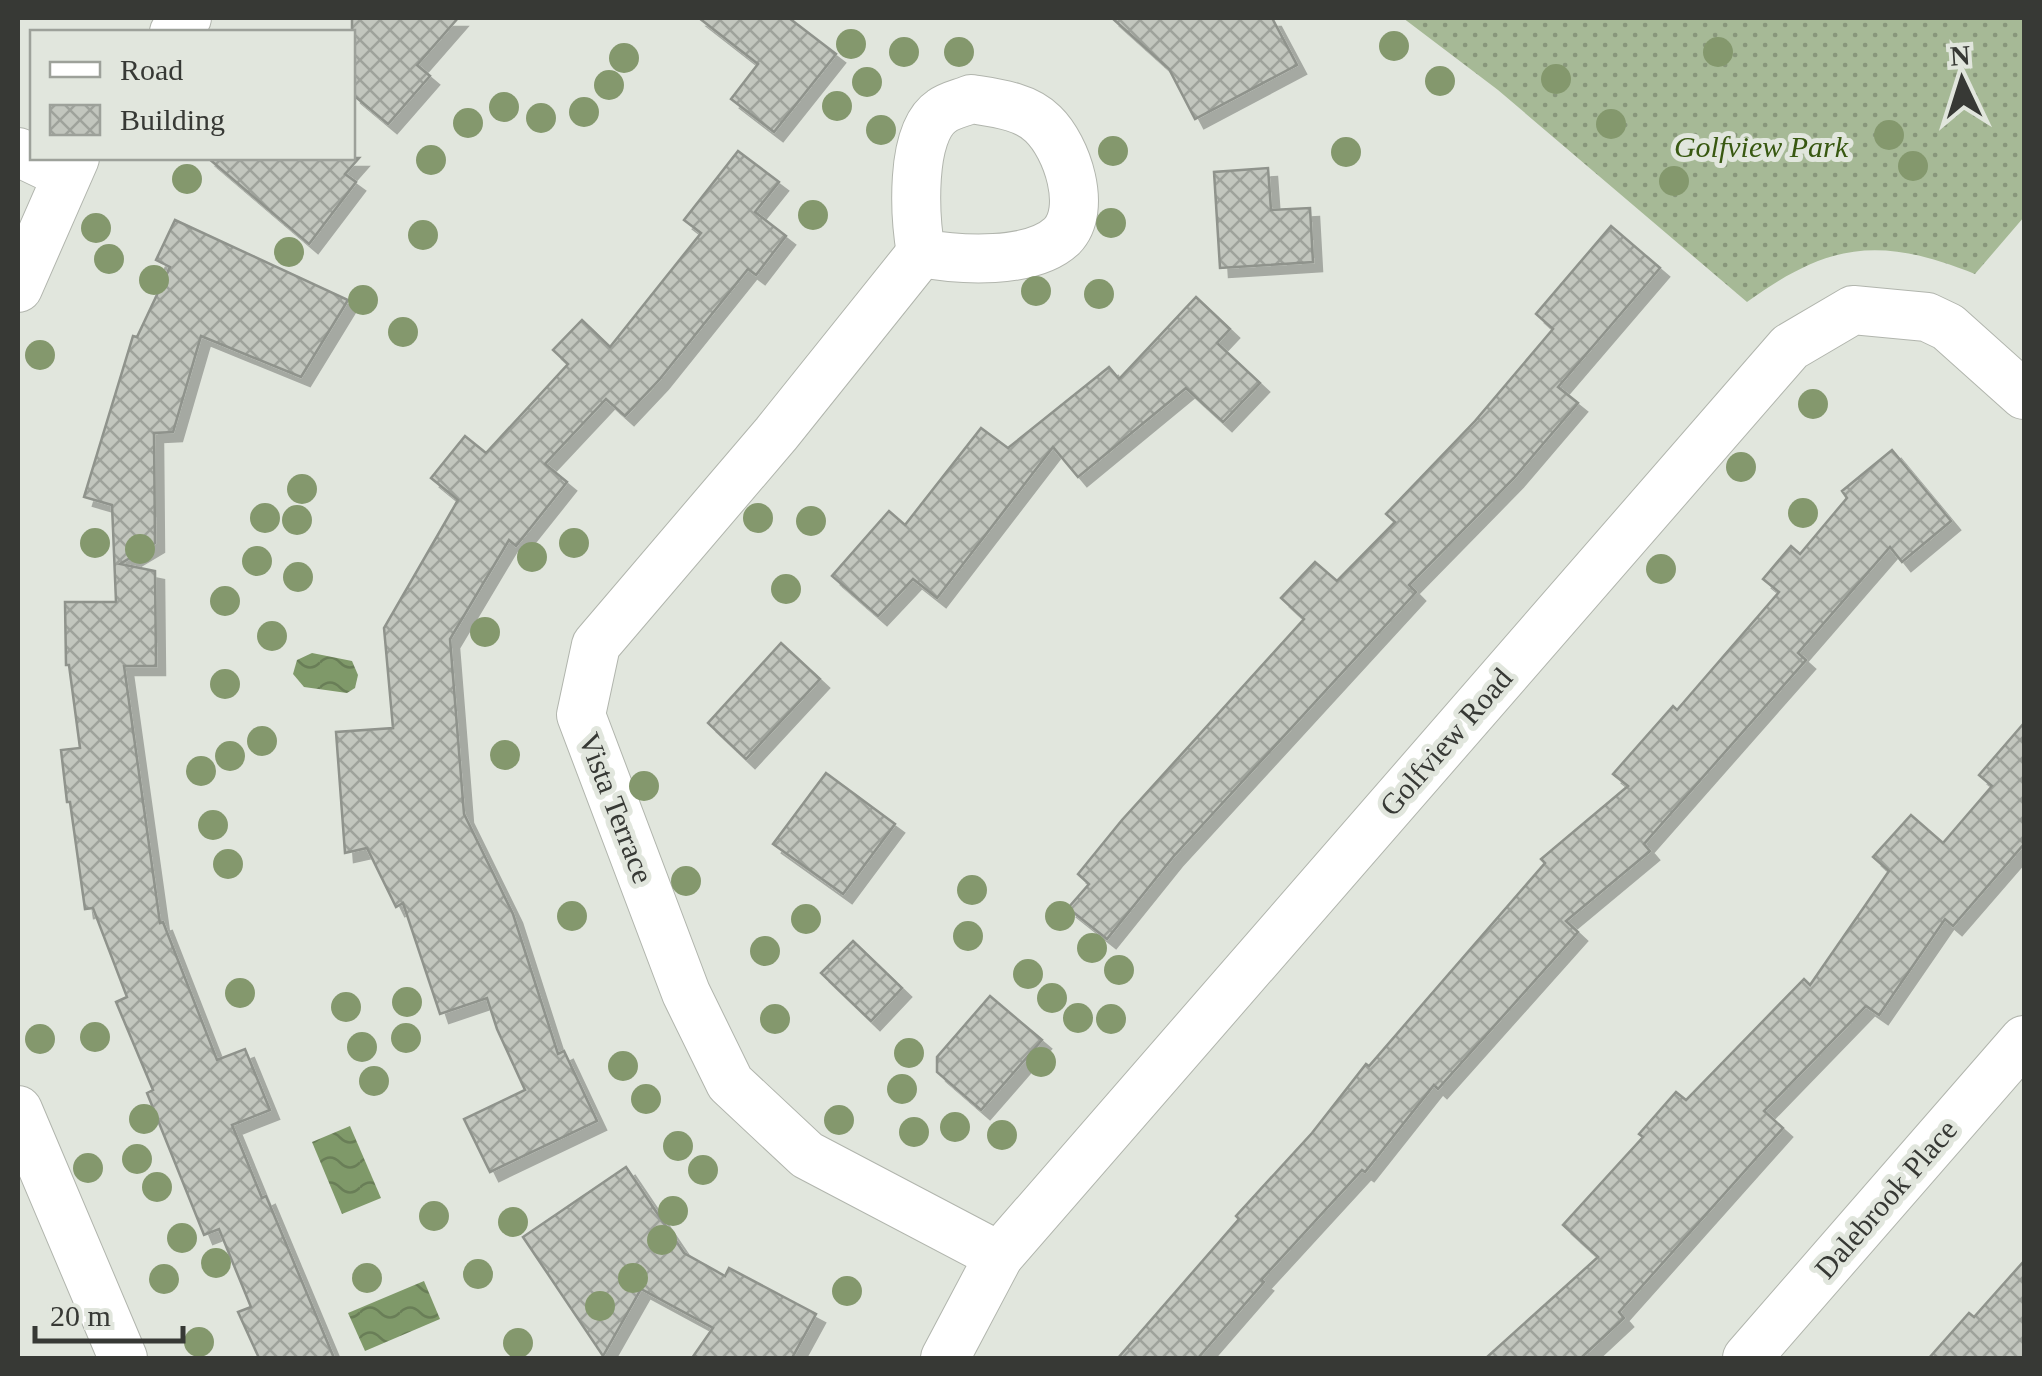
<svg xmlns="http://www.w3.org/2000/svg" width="2042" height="1376" viewBox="0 0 2042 1376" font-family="Georgia,serif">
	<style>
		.grass { fill: url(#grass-dots) }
		.water { fill: url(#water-waves) }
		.building { fill: url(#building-cross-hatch); stroke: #8f938c; stroke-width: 2.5; filter: url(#shadow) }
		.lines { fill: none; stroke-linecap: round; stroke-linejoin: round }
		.minor-casing { stroke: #b1b5ad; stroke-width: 50 }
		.minor { stroke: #fff; stroke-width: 48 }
		.tree { fill: #84986d }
		.labels { text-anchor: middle; stroke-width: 10; stroke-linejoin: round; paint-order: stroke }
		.park-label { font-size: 30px; font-style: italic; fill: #385811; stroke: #e1e6dd }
		.street-label { font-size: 30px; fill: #373935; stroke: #e1e6dd }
	</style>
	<defs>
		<pattern id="grass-dots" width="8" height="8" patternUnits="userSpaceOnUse" patternTransform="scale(2.5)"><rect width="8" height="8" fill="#a6b996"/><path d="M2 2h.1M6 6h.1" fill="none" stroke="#88977b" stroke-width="1.8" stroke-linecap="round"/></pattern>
		<pattern id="water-waves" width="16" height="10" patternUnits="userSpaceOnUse" patternTransform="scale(2.5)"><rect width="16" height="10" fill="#7f9969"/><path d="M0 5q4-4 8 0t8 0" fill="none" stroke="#697e57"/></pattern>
		<pattern id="building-cross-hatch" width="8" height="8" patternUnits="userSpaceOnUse" patternTransform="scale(2.5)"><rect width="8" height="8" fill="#c2c6be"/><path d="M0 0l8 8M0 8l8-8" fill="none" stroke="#9ea29b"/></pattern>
		<filter id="shadow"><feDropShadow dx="9" dy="9" stdDeviation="0" flood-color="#0004"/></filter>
	</defs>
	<rect width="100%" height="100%" fill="#e1e6dd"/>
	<path class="grass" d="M1403,18H2024V217L1975,274C1880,236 1830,242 1747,302L1498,90Z"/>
	<g class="water">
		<path d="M312,653L352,661L358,675L355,688L347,693L304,687L293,674L297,660Z"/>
		<path d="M350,1126L381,1198L342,1214L312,1142Z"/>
		<path d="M424,1281L440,1319L365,1351L348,1313Z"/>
	</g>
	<g class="building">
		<path d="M352,18H458L417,65L430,76L388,124L352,94Z"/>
		<path d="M699,18H789L836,54L774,132L731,99L758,64Z"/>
		<path d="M1112,18H1272L1297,65L1195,119L1169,69Z"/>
		<path d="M738,151L779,182L755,212L786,236L756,275L748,269L659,380L625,416L606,399L545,464L567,482L516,546L509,540L450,639L464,814L513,914L558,1054L564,1051L597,1121L490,1172L464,1119L525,1090L497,1029L487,998L440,1014L403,903L396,907L367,848L345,853L336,732L393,728L384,628L458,500L431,478L465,436L486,453L568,364L553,350L582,320L610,347L701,233L684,220Z"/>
		<path d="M208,158H359L345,174L356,182L309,244Z"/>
		<path d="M1268,168L1271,210L1310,208L1313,262L1220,268L1214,172Z"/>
		<path d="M175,220L348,300L301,377L201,336L173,432L154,433L155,543L120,564L155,571L156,666H124L160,923L163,922L217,1060L245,1049L270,1110L232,1125L262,1198L266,1196L334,1358H259L238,1312L251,1307L219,1229L204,1235L147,1093L153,1090L116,1002L127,997L93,908L85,909L70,802H67L61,750L80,748L69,665H66L65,602H116L112,505L84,497L133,336L137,337L170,267L156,260Z"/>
		<path d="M1611,226L1660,268L1558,387L1578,403L1514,478L1409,585L1416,592L1173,857L1107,939L1068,908L1089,884L1078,874L1122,820L1304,619L1281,598L1315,562L1337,581L1395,522L1386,514L1475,421L1553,329L1536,314Z"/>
		<path d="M1196,297L1230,329L1217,343L1260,383L1223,422L1186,388L1078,477L1053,447L937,598L913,579L878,616L832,576L889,511L905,525L981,428L1008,448L1109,367L1119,379Z"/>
		<path d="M1892,450L1951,521L1902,562L1890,547L1798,653L1806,660L1644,844L1650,851L1566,921L1578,932L1438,1089L1434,1085L1365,1172L1362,1170L1261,1280L1264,1282L1198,1358H1118L1239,1219L1236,1216L1312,1133L1366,1064L1369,1066L1545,863L1541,859L1628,786L1613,774L1673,706L1677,710L1779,592L1763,579L1791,546L1800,554L1847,498L1842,491Z"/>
		<path d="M781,643L820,679L746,759L708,723Z"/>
		<path d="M2024,723V844L1953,926L1945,919L1879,1015L1866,1006L1764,1111L1783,1128L1619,1312L1624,1318L1581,1358H1486L1598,1257L1563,1225L1643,1137L1639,1134L1676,1092L1686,1100L1804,979L1810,985L1889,871L1873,857L1911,815L1943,843L1992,786L1979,775Z"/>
		<path d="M826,773L895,824L843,894L773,844Z"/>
		<path d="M853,941L902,988L871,1021L821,973Z"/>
		<path d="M990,996L1042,1040L981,1110L937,1072V1057Z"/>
		<path d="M626,1167L684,1253L725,1276L729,1268L816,1314L792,1358H692L713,1328L641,1289L603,1356L523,1237Z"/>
		<path d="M2024,1261V1358H1929L1969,1313L1974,1317Z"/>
	</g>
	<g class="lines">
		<g class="minor-casing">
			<g id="minor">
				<path d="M174,32L187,18"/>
				<path d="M971,99C996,103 1025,106 1043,124C1067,147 1088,209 1062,236C1031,265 959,260 921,253C915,219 909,133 942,111C950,105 962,103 971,99Z"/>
				<path d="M18,152L66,175"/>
				<path d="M921,253L776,434L596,645L581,715L686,993L730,1083L807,1155L999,1256"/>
				<path d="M18,288L75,158"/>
				<path d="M18,1110L123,1358"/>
				<path d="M945,1358L999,1256L1790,347L1853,310L1927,317L1948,327L2024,395"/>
				<path d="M1747,1358L2024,1040"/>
			</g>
		</g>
		<use href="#minor" class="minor"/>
	</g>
	<g class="tree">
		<circle cx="851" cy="44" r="15"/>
		<circle cx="1394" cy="46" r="15"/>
		<circle cx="904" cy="52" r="15"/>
		<circle cx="959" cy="52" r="15"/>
		<circle cx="1718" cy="52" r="15"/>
		<circle cx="624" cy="58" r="15"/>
		<circle cx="1556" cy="79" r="15"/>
		<circle cx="1440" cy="81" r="15"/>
		<circle cx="867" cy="82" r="15"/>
		<circle cx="609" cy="85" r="15"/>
		<circle cx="837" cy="106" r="15"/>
		<circle cx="504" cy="107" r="15"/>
		<circle cx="584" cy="112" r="15"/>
		<circle cx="541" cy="118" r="15"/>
		<circle cx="468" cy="123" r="15"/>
		<circle cx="1611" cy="124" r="15"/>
		<circle cx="881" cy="130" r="15"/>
		<circle cx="1889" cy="135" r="15"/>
		<circle cx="1113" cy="151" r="15"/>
		<circle cx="1346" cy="152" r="15"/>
		<circle cx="431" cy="160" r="15"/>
		<circle cx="1913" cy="166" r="15"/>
		<circle cx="187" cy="179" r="15"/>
		<circle cx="1674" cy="181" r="15"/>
		<circle cx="813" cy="215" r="15"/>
		<circle cx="1111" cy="223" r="15"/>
		<circle cx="96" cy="228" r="15"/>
		<circle cx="423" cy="235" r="15"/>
		<circle cx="289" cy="252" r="15"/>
		<circle cx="109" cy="259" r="15"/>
		<circle cx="154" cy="280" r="15"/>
		<circle cx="1036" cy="291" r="15"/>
		<circle cx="1099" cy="294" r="15"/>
		<circle cx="363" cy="300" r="15"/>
		<circle cx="403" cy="332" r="15"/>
		<circle cx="40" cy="355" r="15"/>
		<circle cx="1813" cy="404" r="15"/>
		<circle cx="1741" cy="467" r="15"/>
		<circle cx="302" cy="489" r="15"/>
		<circle cx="1803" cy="513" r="15"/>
		<circle cx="265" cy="518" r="15"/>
		<circle cx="758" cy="518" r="15"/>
		<circle cx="297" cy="520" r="15"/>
		<circle cx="811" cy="521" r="15"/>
		<circle cx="95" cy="543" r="15"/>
		<circle cx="574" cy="543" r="15"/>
		<circle cx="140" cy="549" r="15"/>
		<circle cx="532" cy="557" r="15"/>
		<circle cx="257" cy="561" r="15"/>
		<circle cx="1661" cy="569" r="15"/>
		<circle cx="298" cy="577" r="15"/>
		<circle cx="786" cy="589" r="15"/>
		<circle cx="225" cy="601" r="15"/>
		<circle cx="485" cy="632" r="15"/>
		<circle cx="272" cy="636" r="15"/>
		<circle cx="225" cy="684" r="15"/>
		<circle cx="262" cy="741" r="15"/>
		<circle cx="505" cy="755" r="15"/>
		<circle cx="230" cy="756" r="15"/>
		<circle cx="201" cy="771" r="15"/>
		<circle cx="644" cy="786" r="15"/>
		<circle cx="213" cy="825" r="15"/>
		<circle cx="228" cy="864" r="15"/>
		<circle cx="686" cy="881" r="15"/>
		<circle cx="972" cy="890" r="15"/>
		<circle cx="572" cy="916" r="15"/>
		<circle cx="1060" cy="916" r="15"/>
		<circle cx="806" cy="919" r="15"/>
		<circle cx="968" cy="936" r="15"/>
		<circle cx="1092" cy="948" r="15"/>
		<circle cx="765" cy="951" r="15"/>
		<circle cx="1119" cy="970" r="15"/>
		<circle cx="1028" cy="974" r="15"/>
		<circle cx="240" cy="993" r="15"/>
		<circle cx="1052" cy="998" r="15"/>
		<circle cx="407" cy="1002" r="15"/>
		<circle cx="346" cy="1007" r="15"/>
		<circle cx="1078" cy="1018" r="15"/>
		<circle cx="775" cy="1019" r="15"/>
		<circle cx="1111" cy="1019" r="15"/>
		<circle cx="95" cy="1037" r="15"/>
		<circle cx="406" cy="1038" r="15"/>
		<circle cx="40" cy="1039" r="15"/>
		<circle cx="362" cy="1047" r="15"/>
		<circle cx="909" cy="1053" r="15"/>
		<circle cx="1041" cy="1062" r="15"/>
		<circle cx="623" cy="1066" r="15"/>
		<circle cx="374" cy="1081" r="15"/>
		<circle cx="902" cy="1089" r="15"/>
		<circle cx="646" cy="1099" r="15"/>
		<circle cx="144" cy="1119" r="15"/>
		<circle cx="839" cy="1120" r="15"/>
		<circle cx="955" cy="1127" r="15"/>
		<circle cx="914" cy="1132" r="15"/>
		<circle cx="1002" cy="1135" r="15"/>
		<circle cx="678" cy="1146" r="15"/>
		<circle cx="137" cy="1159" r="15"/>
		<circle cx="88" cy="1168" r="15"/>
		<circle cx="703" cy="1170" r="15"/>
		<circle cx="157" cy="1187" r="15"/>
		<circle cx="673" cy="1211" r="15"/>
		<circle cx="434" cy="1216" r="15"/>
		<circle cx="513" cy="1222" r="15"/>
		<circle cx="182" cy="1238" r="15"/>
		<circle cx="662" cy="1240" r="15"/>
		<circle cx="216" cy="1263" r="15"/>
		<circle cx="478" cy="1274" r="15"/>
		<circle cx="367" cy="1278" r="15"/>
		<circle cx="633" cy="1278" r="15"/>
		<circle cx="164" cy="1279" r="15"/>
		<circle cx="847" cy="1291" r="15"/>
		<circle cx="600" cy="1306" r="15"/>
		<circle cx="199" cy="1342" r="15"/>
		<circle cx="518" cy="1343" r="15"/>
	</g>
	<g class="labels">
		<g class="park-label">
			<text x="1761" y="157">Golfview Park</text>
		</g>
		<g class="street-label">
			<text transform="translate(1446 742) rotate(-49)" y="10">Golfview Road</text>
			<text transform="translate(616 808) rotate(69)" y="10">Vista Terrace</text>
			<text transform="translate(1886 1199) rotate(-49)" y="10">Dalebrook Place</text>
		</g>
	</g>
	<rect width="2042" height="1376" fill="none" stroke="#373935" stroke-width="40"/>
	<rect x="30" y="30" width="325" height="130" fill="#e1e6dd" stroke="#9da19a" stroke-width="2.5"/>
	<rect x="50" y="62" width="50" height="15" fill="#ffffff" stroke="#9da19a" stroke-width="2.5"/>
	<text x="120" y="80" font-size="30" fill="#373935">Road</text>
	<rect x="50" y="105" width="50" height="30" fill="url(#building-cross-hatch)" stroke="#9da19a" stroke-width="2.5"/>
	<text x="120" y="130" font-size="30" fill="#373935">Building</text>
	<g transform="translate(1962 80) rotate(356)" stroke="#e1e6dd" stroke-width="8" paint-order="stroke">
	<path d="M0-8L18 38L0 25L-18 38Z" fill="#373935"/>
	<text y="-15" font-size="28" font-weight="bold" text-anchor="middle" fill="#373935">N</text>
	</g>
	<path d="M35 1326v15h148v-15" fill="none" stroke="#373935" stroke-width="5"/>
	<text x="50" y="1326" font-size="30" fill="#373935" stroke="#e1e6dd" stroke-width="8" paint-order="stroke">20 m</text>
</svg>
